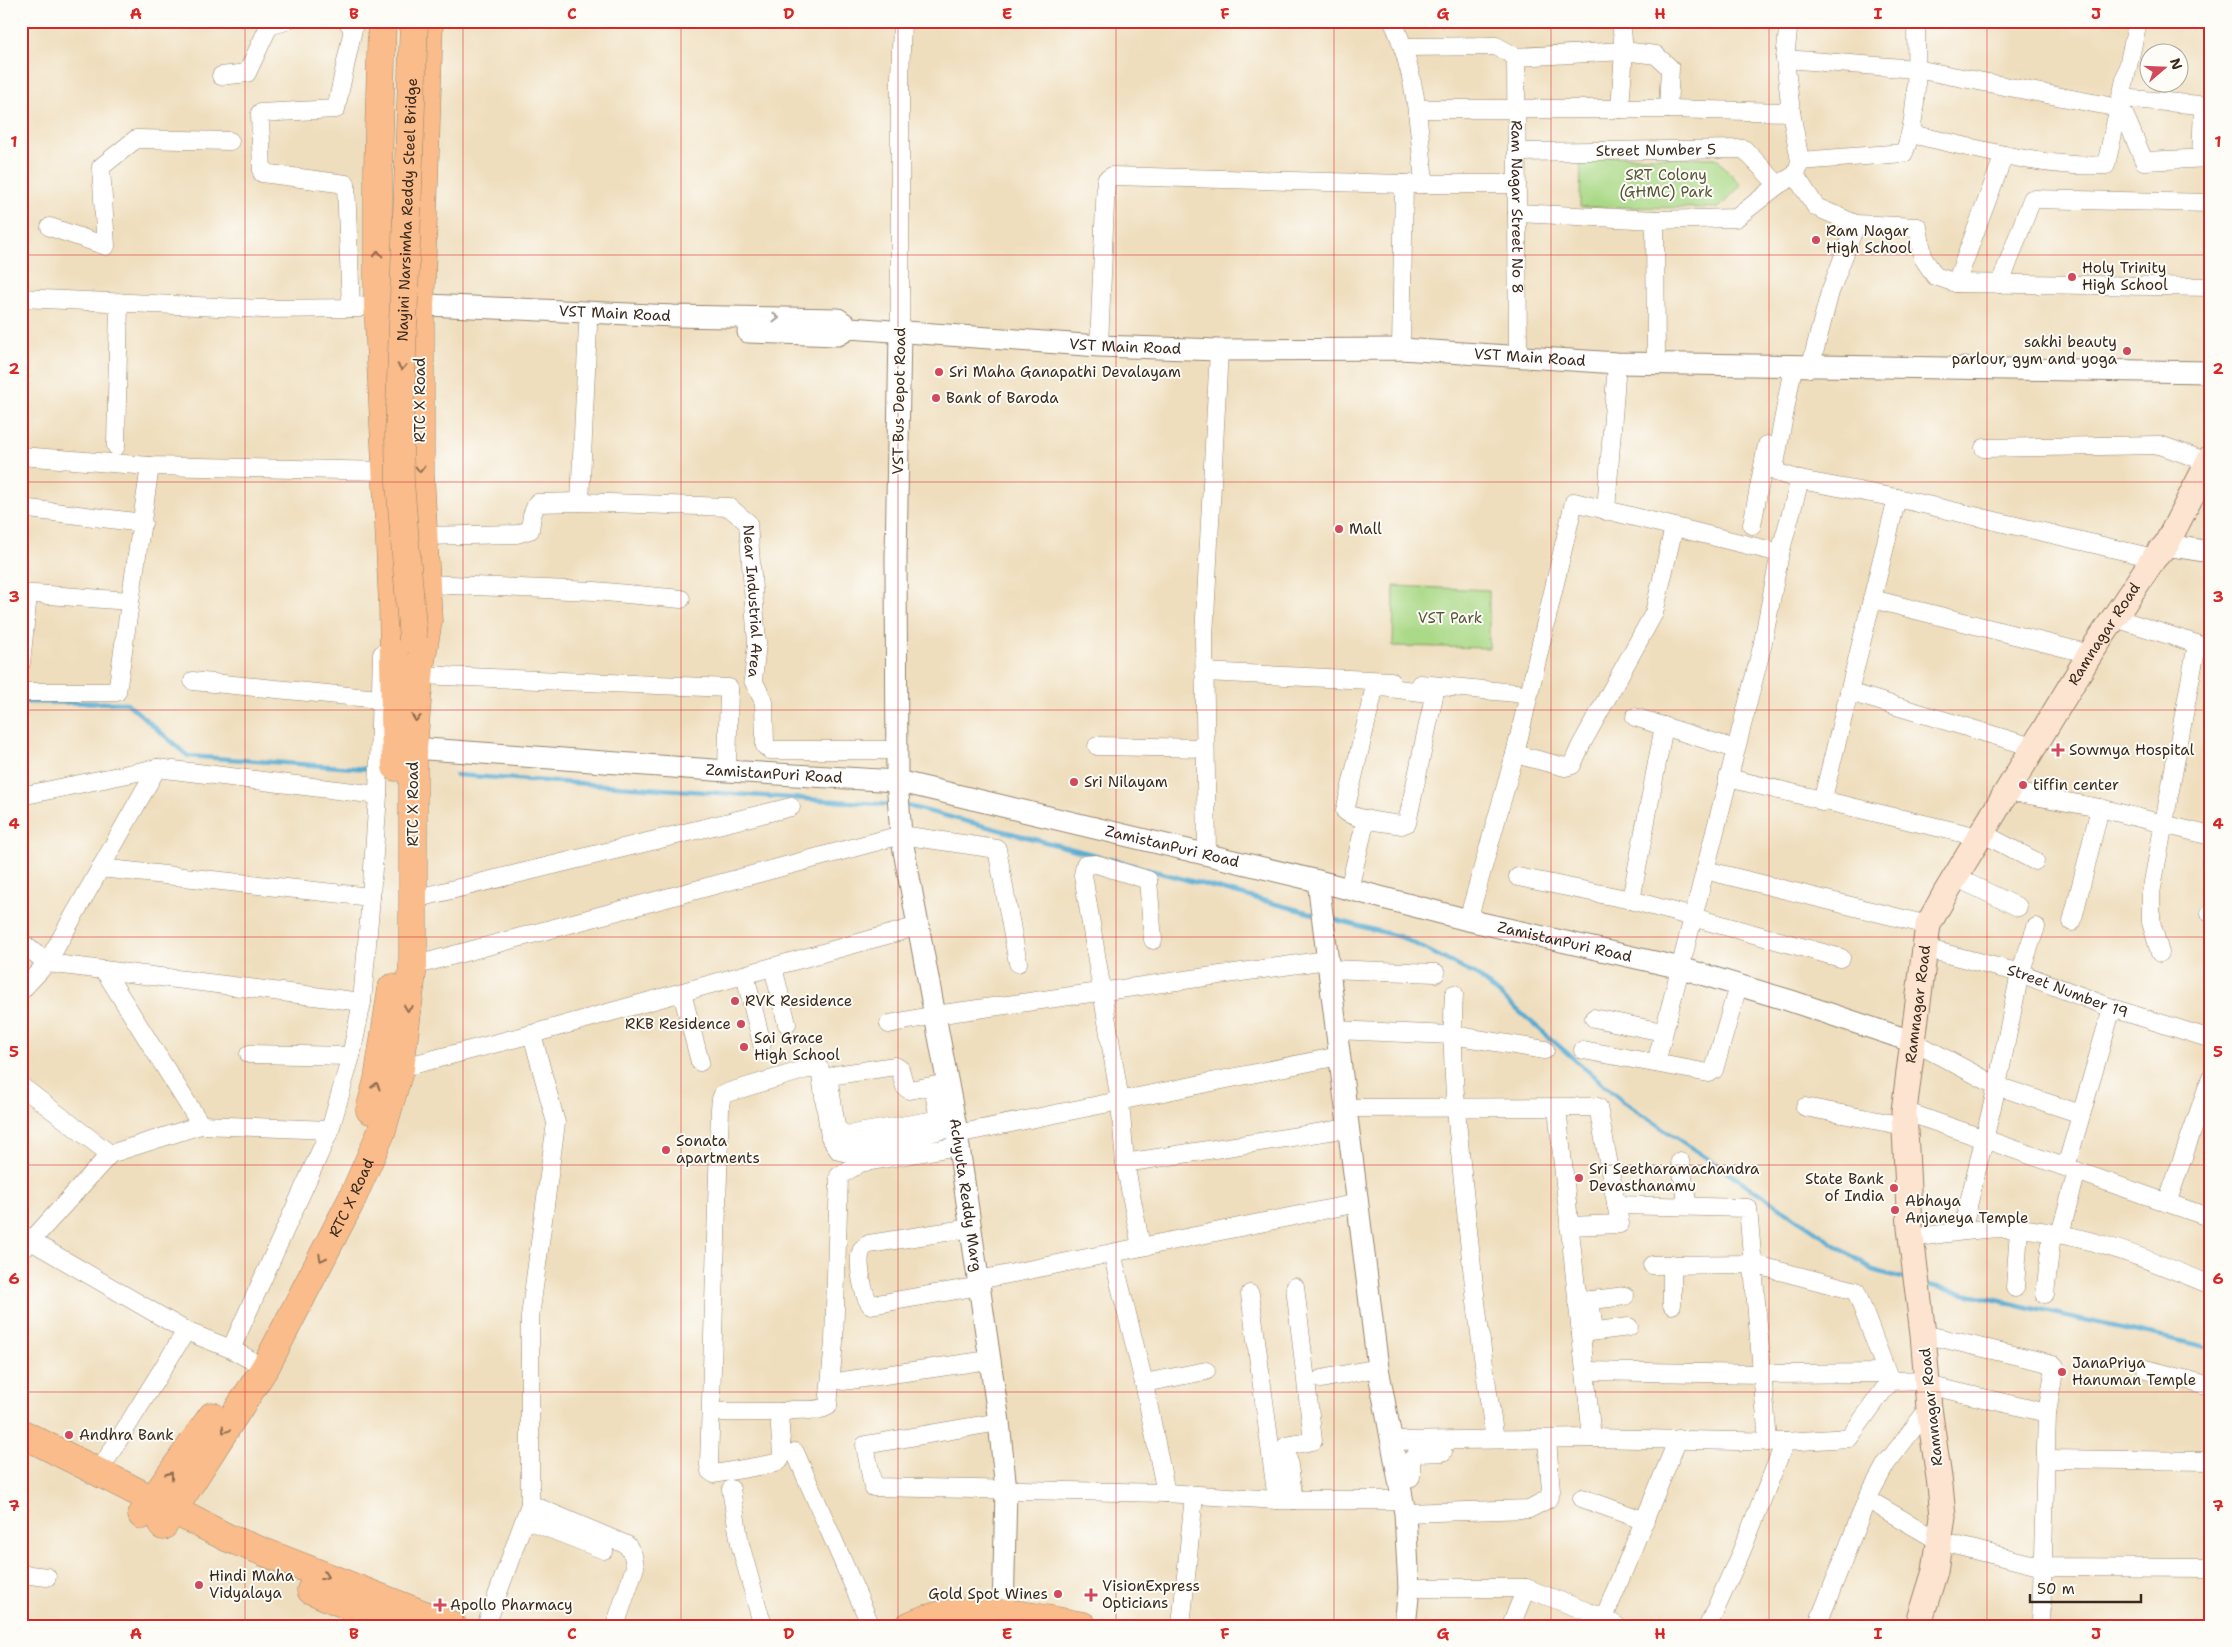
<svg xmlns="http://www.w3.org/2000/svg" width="2232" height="1647" viewBox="0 0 2232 1647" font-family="'Shantell Sans',sans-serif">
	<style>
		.green { fill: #aad987; stroke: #728252 }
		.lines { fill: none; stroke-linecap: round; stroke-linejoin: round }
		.stream { stroke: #55aad1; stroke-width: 4.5 }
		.minor-casing { stroke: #95846e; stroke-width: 19 }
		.tertiary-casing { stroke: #95846e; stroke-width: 23 }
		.secondary-casing { stroke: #95846e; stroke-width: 27 }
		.primary-casing { stroke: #95846e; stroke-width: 29 }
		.minor { stroke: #fff; stroke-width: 18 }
		.tertiary { stroke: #fff; stroke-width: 21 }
		.secondary { stroke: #fde4d0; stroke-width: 25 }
		.primary { stroke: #f9bc8a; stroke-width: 28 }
		.primary-bridge-casing { stroke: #95846e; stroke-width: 29; stroke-linecap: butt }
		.primary-bridge { stroke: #f9bc8a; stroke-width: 28 }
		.oneway { stroke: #906c4f }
		.oneway2 { stroke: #a79f9a }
		.grid { fill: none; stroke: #d62828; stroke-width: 1; stroke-opacity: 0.55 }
		.poi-dot { fill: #d1495b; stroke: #fdfcf7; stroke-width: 2 }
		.labels { text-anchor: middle; stroke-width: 4; stroke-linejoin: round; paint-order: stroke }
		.street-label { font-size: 15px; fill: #3b2a1e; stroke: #fdfcf7 }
		.park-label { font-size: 15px; fill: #575638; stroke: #fdfcf7 }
		.poi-label { font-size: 15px; fill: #3b2a1e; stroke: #fdfcf7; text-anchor: start }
		.neatline { fill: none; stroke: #d62828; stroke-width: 2 }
		.grid-label { font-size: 16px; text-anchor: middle; font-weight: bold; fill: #d62828 }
	</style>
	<rect width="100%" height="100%" fill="#fdfcf7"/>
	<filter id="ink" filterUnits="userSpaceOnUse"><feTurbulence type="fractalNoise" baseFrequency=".02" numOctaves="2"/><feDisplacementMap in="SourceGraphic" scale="10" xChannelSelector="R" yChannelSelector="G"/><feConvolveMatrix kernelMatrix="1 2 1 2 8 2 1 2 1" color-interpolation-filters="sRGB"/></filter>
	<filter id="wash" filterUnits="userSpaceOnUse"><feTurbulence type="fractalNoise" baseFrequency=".0096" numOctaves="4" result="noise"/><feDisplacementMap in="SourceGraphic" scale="20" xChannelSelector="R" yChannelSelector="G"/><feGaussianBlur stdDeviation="1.12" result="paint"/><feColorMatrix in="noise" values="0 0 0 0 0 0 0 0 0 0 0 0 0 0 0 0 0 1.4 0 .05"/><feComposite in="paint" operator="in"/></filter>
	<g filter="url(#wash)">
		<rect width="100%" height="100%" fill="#efdebd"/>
		<g class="green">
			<path d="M1581,156L1716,158L1741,185L1719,208L1580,207Z"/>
			<path d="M1394,586L1489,590V648L1393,646Z"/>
		</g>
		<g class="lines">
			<g class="stream">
				<path d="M21,702L127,703L188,756L368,769"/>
				<path d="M456,775L893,805"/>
				<path d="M904,805L1099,856"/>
				<path d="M1109,859L1317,915"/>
				<path d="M1329,918L1401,937L1478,976L1625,1103L1873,1270L1909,1280"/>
				<path d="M1924,1284L2211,1348"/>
			</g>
		</g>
	</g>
	<g filter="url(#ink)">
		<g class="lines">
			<g class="minor-casing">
				<g id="minor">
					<path d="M347,21L353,29L336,109L260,113L262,173L346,184L351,308"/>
					<path d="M1393,21C1417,77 1419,125 1424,184"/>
					<path d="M1789,21L1785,59L1791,112L1800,161L1797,171"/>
					<path d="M1404,47L1496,46L1516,57L1624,51L1656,55L1670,68L1668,109"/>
					<path id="s1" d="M1516,57L1518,357"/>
					<path d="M1785,59L1916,69L2119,108L2125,116L2144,161L2211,158"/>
					<path d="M221,76L247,73L269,26L286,21"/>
					<path d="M2121,98L2211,106"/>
					<path d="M1418,109H1668L1791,112"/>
					<path d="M1620,109L1624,51L1621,21"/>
					<path d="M1911,134C1971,147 2045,169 2106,165L2138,21"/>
					<path id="s2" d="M1517,152L1744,149L1778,185"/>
					<path d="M2201,158L2203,106"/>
					<path d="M1800,161L1904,153C1920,113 1916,64 1916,21"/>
					<path d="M1517,213L1655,220L1736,218L1778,185L1795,175L1816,207L1856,224L1918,227L1923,258L1935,276L1956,283L2211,287"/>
					<path d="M1655,220L1656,363"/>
					<path d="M50,227L106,246L101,167L136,139L230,141"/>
					<path d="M1956,283L2004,155"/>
					<path d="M2000,284L2032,199L2211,203"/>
					<path d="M21,298L262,309L359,308L362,306"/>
					<path d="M900,331V79L902,21"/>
					<path d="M1099,346L1106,180L1112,176L1404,184H1517"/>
					<path d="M1401,349L1404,184"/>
					<path d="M1793,367L1775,464L1776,472L1800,480L1897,498L2154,558"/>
					<path d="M1810,368L1830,292L1856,224"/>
					<path d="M116,446L119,302"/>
					<path d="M1984,448L2160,445L2208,462"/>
					<path d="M21,456L150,466L388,471"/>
					<path d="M580,502L588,325"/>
					<path d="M21,508L143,523"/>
					<path d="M1606,511L1617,363"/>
					<path d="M1752,525L1767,445"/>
					<path id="s3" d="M422,536L517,534L530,530L532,515L537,503L580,502L729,507L748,523L757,643L753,680L764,702L765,746L770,750H897"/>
					<path d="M426,584L595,591L681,599"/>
					<path d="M21,593L130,601"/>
					<path d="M1872,599L2090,654"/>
					<path d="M2115,618L2197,644L2151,893V922L2160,953"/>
					<path d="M21,663L28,594"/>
					<path d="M1204,672L1391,681"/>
					<path d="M420,675L729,688L727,771"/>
					<path d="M193,681L379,699"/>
					<path d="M1420,684L1516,693"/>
					<path d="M1382,687L1429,693L1434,696L1407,823L1402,825C1389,823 1354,820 1345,811L1374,690Z"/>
					<path d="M21,692H117L150,466"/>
					<path d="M1849,692L2033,747"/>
					<path d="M1635,717L1735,749"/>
					<path d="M1097,746L1205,748"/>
					<path d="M1515,754L1565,767L1572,765L1581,745L1654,613L1674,527"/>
					<path d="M1728,778L1979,837"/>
					<path d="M2007,791L2100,808L2211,836"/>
					<path d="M21,796L157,768L378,795"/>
					<path d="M1822,802L1897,498"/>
					<path d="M1982,833L2035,861"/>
					<path d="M1207,855L1204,637L1219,350"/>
					<path d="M2211,863V862"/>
					<path d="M100,868L371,897"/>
					<path d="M1705,870L1928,925"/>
					<path d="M1518,877L1631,900L1841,958"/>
					<path d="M1955,877L2018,907"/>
					<path d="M1349,889L1366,819"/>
					<path d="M414,899L791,807"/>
					<path d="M1631,900L1664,726"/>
					<path d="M2210,913H2211"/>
					<path d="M1468,920L1515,754L1574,502L1780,553"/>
					<path d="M2072,922L2100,808"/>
					<path d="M21,942L47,963L362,1002"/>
					<path id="s4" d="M1924,948L2020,973L2112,1008L2211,1039"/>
					<path d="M413,966L901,835L997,849L1018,963"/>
					<path d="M773,967L787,1024"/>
					<path d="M1328,969L1436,973"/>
					<path d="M104,970L201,1125"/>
					<path d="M745,975L762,1044"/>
					<path d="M21,991L47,963L157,768"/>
					<path d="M682,993L700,1062"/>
					<path d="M1454,994C1450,1060 1457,1125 1464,1191C1472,1274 1482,1357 1495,1439"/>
					<path d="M1594,1018L1663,1032"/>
					<path d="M889,1024L935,1015L1327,960"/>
					<path d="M1335,1030L1452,1035L1545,1050"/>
					<path d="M1914,1042L1997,1086L2081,1114"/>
					<path d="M1583,1050L1709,1073L1714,1070L1738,986"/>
					<path d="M249,1054L351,1056"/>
					<path d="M1656,1063L1762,647L1780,553L1800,480"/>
					<path d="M400,1068L532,1034L919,926"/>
					<path d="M21,1086L110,1154L201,1125L330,1130"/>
					<path d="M933,1086L939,1120"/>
					<path d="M1805,1107L1905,1126"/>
					<path d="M1346,1108L1598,1107L1620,1224L1569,1226"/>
					<path d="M1557,1108L1592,1438"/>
					<path d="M1904,1111L2211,1218"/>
					<path d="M936,1120L846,1135L838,1130L836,1126L829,1082L831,1077L836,1075L895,1066L900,1069L905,1087L909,1090L948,1083"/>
					<path d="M956,1127L844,1152L839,1151L830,1137L820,1069H807L723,1094L721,1099L720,1109L709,1465L710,1471L714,1474L776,1463L780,1460L782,1454L779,1415C791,1404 813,1415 828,1406L834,1342L839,1176L860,1163L959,1146"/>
					<path d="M957,1134L1339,1056"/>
					<path d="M1680,1161L1688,1206"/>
					<path d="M1125,1163L1349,1128"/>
					<path d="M2066,1167L2112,1008"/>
					<path d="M2167,1203L2211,1077"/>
					<path d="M1616,1205L1748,1208L1768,1442"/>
					<path d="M971,1228L869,1244C865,1246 862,1248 861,1252C857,1262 863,1298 871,1305L980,1286"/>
					<path d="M1962,1231L1997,1086L2020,973L2036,927"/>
					<path d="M21,1233L31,1241L186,1331L231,1349L249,1359"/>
					<path d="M2060,1234L2077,1171"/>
					<path d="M1912,1238C1949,1233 1988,1226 2026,1229C2092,1236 2150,1260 2211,1285"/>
					<path d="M1141,1247L1125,1163L1120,1101L1083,875L1085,865L1096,864L1148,880L1153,940"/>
					<path d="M21,1252L110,1154"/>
					<path d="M1112,1253L1144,1383L1166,1493"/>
					<path d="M1672,1264V1305"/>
					<path d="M1652,1265L1753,1264L1856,1291L1890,1381"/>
					<path d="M979,1280L1358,1203"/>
					<path d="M2015,1288L2019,1229"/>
					<path d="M1250,1294L1277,1500"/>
					<path d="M2045,1294L2052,1233"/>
					<path d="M1590,1300L1594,1331"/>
					<path d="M1577,1302L1625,1296"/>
					<path d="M1581,1333L1629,1327"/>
					<path d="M1923,1334L2053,1364L2055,1366L2047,1413L2041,1626"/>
					<path d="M231,1349L330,1130L351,1056L362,1002L371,897L378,795L382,654"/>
					<path d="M2146,1369L2211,1386"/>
					<path d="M1585,1371L1762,1374L1886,1373"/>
					<path d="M1321,1379L1378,1368"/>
					<path d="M843,1381L989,1360"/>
					<path d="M1144,1383L1206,1371"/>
					<path d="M1927,1385L2047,1413"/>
					<path d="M711,1412H783"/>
					<path d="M999,1422L865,1445L873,1487L1166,1493L1277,1500H1403"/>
					<path d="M1390,1441L1592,1438L1785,1442L1849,1438L1890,1381L1927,1380"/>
					<path d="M795,1452L871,1626"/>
					<path d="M2045,1459L2211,1461"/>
					<path d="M98,1473L186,1331"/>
					<path d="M1398,1479H1409L1411,1477V1460L1418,1453L1443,1452"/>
					<path d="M731,1489L740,1544L760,1616L764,1626"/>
					<path d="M1582,1498L1645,1521"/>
					<path d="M1867,1499L1939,1541L2043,1567L2211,1568"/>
					<path d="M1294,1500L1286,1446L1313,1441L1295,1287"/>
					<path d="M530,1504L627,1545L633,1555L635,1567L615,1626"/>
					<path d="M1405,1513L1529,1509L1548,1499L1551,1491L1547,1439"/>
					<path d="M525,1519L604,1550"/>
					<path d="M21,1574L47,1577"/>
					<path d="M1409,1588H1526L1604,1618L1617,1626"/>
					<path d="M1604,1618L1678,1439"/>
					<path d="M486,1626L530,1504V1317L556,1123L532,1034"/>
					<path d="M1181,1626L1194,1496"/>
					<path d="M1511,1626L1526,1588"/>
					<path d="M1708,1626L1742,1550L1785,1442"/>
					<path d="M1817,1626L1867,1499L1886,1464L1929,1408"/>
				</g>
			</g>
			<g class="tertiary-casing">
				<g id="tertiary">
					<path id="s5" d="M405,304L673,316L838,319L850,328L1099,346L1219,350L1401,349L1617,363L2211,372"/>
					<path id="s6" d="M900,331L896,558L897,781L901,835L956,1127L999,1422L1006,1490L1003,1613"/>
					<path d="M748,332L838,335L850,328"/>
					<path d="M2166,545L2211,552"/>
					<path id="s7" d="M413,748L727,771L897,781L1318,881L1468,920L1681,968L1788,1000L1914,1042"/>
					<path d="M1318,881L1378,1368L1405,1513L1409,1588L1405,1626"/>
				</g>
			</g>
			<g class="secondary-casing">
				<g id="secondary">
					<path id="s8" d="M1918,1626L1935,1571L1943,1516L1940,1485L1929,1408L1923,1334L1910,1228L1904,1111L1928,925L1945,894L2090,654L2154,558L2166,545L2211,457"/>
				</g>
			</g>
			<g class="primary-casing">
				<g id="primary">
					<path d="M382,21L378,169V303L393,606L396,767"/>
					<path d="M370,1110L378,1079L392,988"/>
					<path d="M21,1433L228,1538L453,1626"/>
					<path d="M142,1515L212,1416"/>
					<path id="s9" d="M163,1526L266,1366L351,1201L381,1133L400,1068L413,966V748L420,667L428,621L420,474V315L429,21"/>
					<path d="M311,1590L395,1626"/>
					<path d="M909,1626C963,1599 1027,1616 1083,1626"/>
				</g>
			</g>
			<use href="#minor" class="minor"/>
			<use href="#tertiary" class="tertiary"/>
			<use href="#secondary" class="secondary"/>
			<use href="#primary" class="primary"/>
			<g class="primary-bridge-casing">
				<g id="primary-bridge">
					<path id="s10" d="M413,639L400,482L399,436L414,21"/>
				</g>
			</g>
			<use href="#primary-bridge" class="primary-bridge"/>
		</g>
		<defs><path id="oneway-chevron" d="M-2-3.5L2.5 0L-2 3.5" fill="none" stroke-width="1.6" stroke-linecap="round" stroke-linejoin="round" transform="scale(1.25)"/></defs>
		<g class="oneway">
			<use href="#oneway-chevron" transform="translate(378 254) rotate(-90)"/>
			<use href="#oneway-chevron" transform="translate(402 367) rotate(92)"/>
			<use href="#oneway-chevron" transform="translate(420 469) rotate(90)"/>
			<use href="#oneway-chevron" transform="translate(416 718) rotate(96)"/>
			<use href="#oneway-chevron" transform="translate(408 1008) rotate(97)"/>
			<use href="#oneway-chevron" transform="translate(376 1086) rotate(-76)"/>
			<use href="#oneway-chevron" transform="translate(322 1258) rotate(117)"/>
			<use href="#oneway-chevron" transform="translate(225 1430) rotate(124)"/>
			<use href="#oneway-chevron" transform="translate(170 1475) rotate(-54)"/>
			<use href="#oneway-chevron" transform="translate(325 1576) rotate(21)"/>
		</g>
		<use class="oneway2" href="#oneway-chevron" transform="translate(776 318) rotate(1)"/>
	</g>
	<path class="grid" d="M245,21V1626M463,21V1626M681,21V1626M898,21V1626M1116,21V1626M1334,21V1626M1551,21V1626M1769,21V1626M1987,21V1626M21,255H2211M21,482H2211M21,710H2211M21,937H2211M21,1165H2211M21,1392H2211"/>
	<g class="poi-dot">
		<circle cx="1816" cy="240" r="5"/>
		<circle cx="2072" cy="277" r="5"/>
		<circle cx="2127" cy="351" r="5"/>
		<circle cx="939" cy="372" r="5"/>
		<circle cx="936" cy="398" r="5"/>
		<circle cx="1339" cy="529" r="5"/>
		<path d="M2055.5 742.5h5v5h5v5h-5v5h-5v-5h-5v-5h5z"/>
		<circle cx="1074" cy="782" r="5"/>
		<circle cx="2023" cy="785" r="5"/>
		<circle cx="735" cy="1001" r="5"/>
		<circle cx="741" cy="1024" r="5"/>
		<circle cx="744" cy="1047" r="5"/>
		<circle cx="666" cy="1150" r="5"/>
		<circle cx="1579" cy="1178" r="5"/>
		<circle cx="1894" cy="1188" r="5"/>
		<circle cx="1895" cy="1210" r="5"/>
		<circle cx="2062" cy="1372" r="5"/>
		<circle cx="69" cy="1435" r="5"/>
		<circle cx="199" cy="1585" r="5"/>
		<circle cx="1058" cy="1594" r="5"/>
		<path d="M1088.5 1587.5h5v5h5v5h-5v5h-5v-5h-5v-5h5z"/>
		<path d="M437.5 1597.5h5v5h5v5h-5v5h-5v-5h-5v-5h5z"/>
	</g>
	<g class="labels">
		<g class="street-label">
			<text dy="5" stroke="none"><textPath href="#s2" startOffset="139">Street Number 5</textPath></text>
			<text dy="5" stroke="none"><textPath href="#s1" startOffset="150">Ram Nagar Street No 8</textPath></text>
			<text dy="5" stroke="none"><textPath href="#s10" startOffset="430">Nayini Narsimha Reddy Steel Bridge</textPath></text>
			<text dy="5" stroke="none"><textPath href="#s5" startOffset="210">VST Main Road</textPath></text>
			<text dy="5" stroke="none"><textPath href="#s5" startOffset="724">VST Main Road</textPath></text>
			<text dy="5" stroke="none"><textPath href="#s5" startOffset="1129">VST Main Road</textPath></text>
			<text transform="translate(420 400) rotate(-90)" y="5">RTC X Road</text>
			<text transform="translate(899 401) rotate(-89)" y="5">VST Bus Depot Road</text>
			<text dy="5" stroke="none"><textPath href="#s3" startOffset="432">Near Industrial Area</textPath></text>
			<text dy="5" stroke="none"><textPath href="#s8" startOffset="1048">Ramnagar Road</textPath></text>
			<text dy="5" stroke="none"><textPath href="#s7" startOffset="362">ZamistanPuri Road</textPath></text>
			<text transform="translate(413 804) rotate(-90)" y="5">RTC X Road</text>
			<text dy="5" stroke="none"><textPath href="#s7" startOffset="768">ZamistanPuri Road</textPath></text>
			<text dy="5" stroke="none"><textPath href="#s7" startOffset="1172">ZamistanPuri Road</textPath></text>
			<text dy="5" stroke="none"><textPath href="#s4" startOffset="150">Street Number 19</textPath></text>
			<text dy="5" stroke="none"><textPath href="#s8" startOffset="628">Ramnagar Road</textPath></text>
			<text dy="5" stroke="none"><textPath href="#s6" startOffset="870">Achyuta Reddy Marg</textPath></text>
			<text dy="5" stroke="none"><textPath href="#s9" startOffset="379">RTC X Road</textPath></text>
			<text transform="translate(1931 1407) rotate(-96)" y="5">Ramnagar Road</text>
		</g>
		<g class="park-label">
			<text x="1666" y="180">SRT Colony<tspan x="1666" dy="17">(GHMC) Park</tspan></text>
			<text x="1450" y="623">VST Park</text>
		</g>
		<g class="poi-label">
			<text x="1826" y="236">Ram Nagar<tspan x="1826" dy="17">High School</tspan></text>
			<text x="2082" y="273">Holy Trinity<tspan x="2082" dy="17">High School</tspan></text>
			<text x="2117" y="347" text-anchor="end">sakhi beauty<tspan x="2117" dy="17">parlour, gym and yoga</tspan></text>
			<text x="949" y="377">Sri Maha Ganapathi Devalayam</text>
			<text x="946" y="403">Bank of Baroda</text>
			<text x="1349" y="534">Mall</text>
			<text x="2069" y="755">Sowmya Hospital</text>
			<text x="1084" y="787">Sri Nilayam</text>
			<text x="2033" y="790">tiffin center</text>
			<text x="745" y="1006">RVK Residence</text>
			<text x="731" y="1029" text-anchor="end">RKB Residence</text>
			<text x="754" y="1043">Sai Grace<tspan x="754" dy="17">High School</tspan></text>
			<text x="676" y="1146">Sonata<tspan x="676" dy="17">apartments</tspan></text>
			<text x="1589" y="1174">Sri Seetharamachandra<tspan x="1589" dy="17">Devasthanamu</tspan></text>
			<text x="1884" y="1184" text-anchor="end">State Bank<tspan x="1884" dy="17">of India</tspan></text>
			<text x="1905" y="1206">Abhaya<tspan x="1905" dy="17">Anjaneya Temple</tspan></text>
			<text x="2072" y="1368">JanaPriya<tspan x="2072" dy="17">Hanuman Temple</tspan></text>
			<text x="79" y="1440">Andhra Bank</text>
			<text x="209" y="1581">Hindi Maha<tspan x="209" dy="17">Vidyalaya</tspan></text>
			<text x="1102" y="1591">VisionExpress<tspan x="1102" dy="17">Opticians</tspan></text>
			<text x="1048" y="1599" text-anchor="end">Gold Spot Wines</text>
			<text x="450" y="1610">Apollo Pharmacy</text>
		</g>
	</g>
	<rect width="2232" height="1647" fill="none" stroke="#fdfcf7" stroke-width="55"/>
	<g transform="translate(2164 68) rotate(71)"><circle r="24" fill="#fdfcf7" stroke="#afa8a0"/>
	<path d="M0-4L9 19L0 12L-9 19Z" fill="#d1495b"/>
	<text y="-8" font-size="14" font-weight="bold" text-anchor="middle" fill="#3b2a1e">N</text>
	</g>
	<path d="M2030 1594v8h111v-8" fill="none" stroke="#3b2a1e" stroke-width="2.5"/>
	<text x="2037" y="1594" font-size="15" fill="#3b2a1e" stroke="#fdfcf7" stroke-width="4" paint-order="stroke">50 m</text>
	<rect x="28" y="28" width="2176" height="1592" class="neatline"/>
	<g class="grid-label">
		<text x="136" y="19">A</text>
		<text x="354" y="19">B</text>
		<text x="572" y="19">C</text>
		<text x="789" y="19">D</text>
		<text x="1007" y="19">E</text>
		<text x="1225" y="19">F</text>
		<text x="1443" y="19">G</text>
		<text x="1660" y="19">H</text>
		<text x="1878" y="19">I</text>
		<text x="2096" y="19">J</text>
		<text x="14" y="147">1</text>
		<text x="2218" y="147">1</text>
		<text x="14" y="374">2</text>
		<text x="2218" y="374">2</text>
		<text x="14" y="602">3</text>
		<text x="2218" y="602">3</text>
		<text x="14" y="829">4</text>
		<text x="2218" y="829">4</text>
		<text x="14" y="1057">5</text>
		<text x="2218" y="1057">5</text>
		<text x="14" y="1284">6</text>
		<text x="2218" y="1284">6</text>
		<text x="14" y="1511">7</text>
		<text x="2218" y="1511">7</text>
		<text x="136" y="1639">A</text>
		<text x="354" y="1639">B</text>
		<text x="572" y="1639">C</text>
		<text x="789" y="1639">D</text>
		<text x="1007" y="1639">E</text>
		<text x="1225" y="1639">F</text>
		<text x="1443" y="1639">G</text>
		<text x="1660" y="1639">H</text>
		<text x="1878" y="1639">I</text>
		<text x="2096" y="1639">J</text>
	</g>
</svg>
